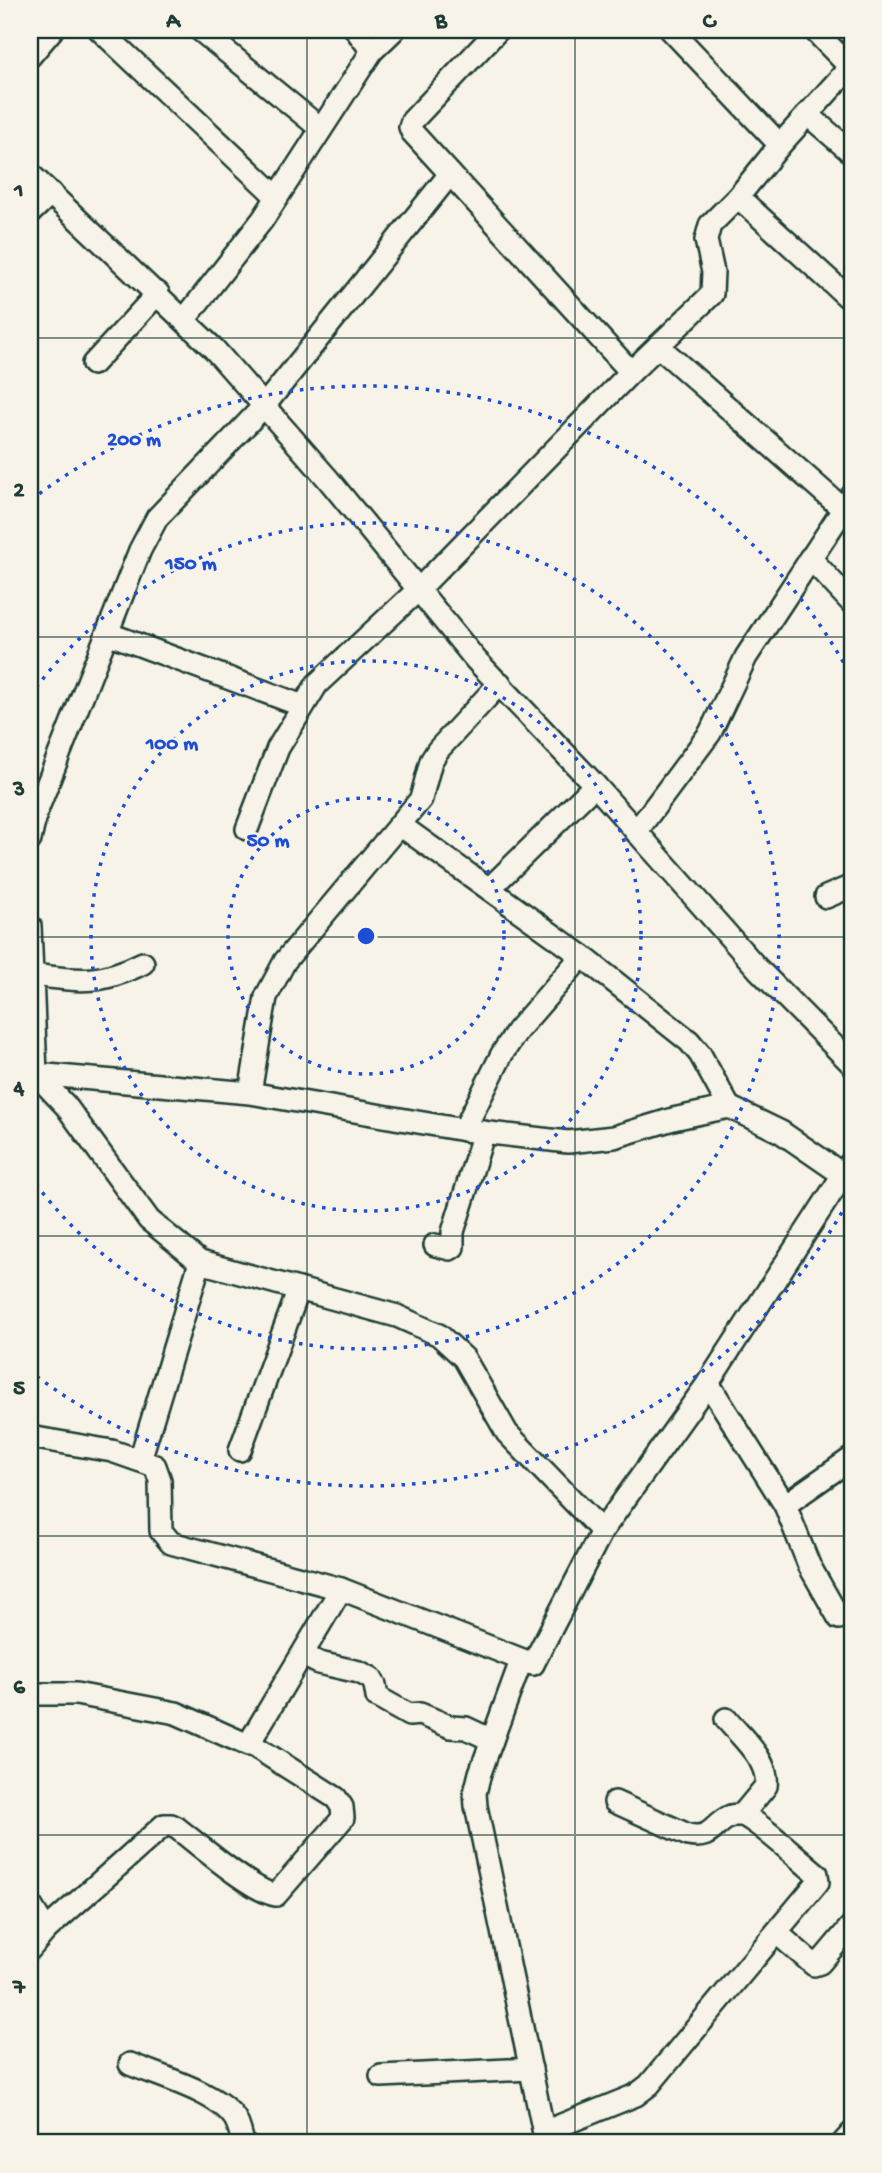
<svg xmlns="http://www.w3.org/2000/svg" width="882" height="2173" viewBox="0 0 882 2173" font-family="'Gochi Hand',sans-serif">
	<style>
		.lines { fill: none; stroke-linecap: round; stroke-linejoin: round }
		.minor-casing { stroke: #1f3d34; stroke-width: 26 }
		.minor { stroke: #f7f3e8; stroke-width: 21 }
		.grid { fill: none; stroke: #1f3d34; stroke-width: 2; stroke-opacity: 0.55 }
		.ring { fill: none; stroke: #1d4ed8; stroke-width: 3.5; stroke-dasharray: 3.5 7 }
		.centre { fill: #1d4ed8; stroke: #f7f3e8; stroke-width: 3.5 }
		.ring-label { font-size: 21px; text-anchor: middle; font-weight: bold; fill: #1d4ed8; stroke: #f7f3e8; stroke-width: 5; stroke-linejoin: round; paint-order: stroke }
		.neatline { fill: none; stroke: #1f3d34; stroke-width: 2.5 }
		.grid-label { font-size: 23px; text-anchor: middle; font-weight: bold; fill: #1f3d34 }
	</style>
	<rect width="100%" height="100%" fill="#f7f3e8"/>
	<filter id="ink" filterUnits="userSpaceOnUse"><feTurbulence type="fractalNoise" baseFrequency=".0143" numOctaves="2"/><feDisplacementMap in="SourceGraphic" scale="14" xChannelSelector="R" yChannelSelector="G"/><feConvolveMatrix kernelMatrix="1 2 1 2 8 2 1 2 1" color-interpolation-filters="sRGB"/></filter>
	<g filter="url(#ink)">
		<g class="lines">
			<g class="minor-casing">
				<g id="minor">
					<path d="M100,30L277,197"/>
					<path d="M200,30L320,128"/>
					<path d="M356,30L372,51"/>
					<path d="M498,30L412,121L410,127L412,132L631,372"/>
					<path d="M671,30L780,145"/>
					<path d="M814,30L850,67"/>
					<path d="M30,56L52,30"/>
					<path d="M807,114L852,153"/>
					<path d="M30,174L214,349L328,479L476,660L595,785L758,969L852,1064"/>
					<path d="M738,197L852,301"/>
					<path d="M30,213L51,193"/>
					<path d="M185,319L263,219L372,51L394,30"/>
					<path d="M658,346L843,509"/>
					<path d="M93,364L158,293"/>
					<path d="M810,558L852,603"/>
					<path d="M107,633L303,706"/>
					<path d="M400,825L582,956L689,1041L700,1054L729,1107"/>
					<path d="M247,829L278,748L317,684L418,590L631,372L712,294L713,272L706,240L710,225L738,197L780,145L852,65"/>
					<path d="M636,832L710,733L746,657L852,496"/>
					<path d="M30,840L36,813L140,550L157,518L264,406L450,174"/>
					<path d="M490,888L595,785"/>
					<path d="M826,897L852,886"/>
					<path d="M30,926L36,1074L250,1093L464,1130L568,1142L614,1137L673,1119L729,1107L781,1132L842,1174"/>
					<path d="M33,975C80,981 99,985 143,963"/>
					<path d="M31,1073L36,1074L66,1106L149,1220L200,1262L397,1316L439,1335L464,1358L507,1433L602,1531"/>
					<path d="M250,1093L266,997L285,961L421,799L431,761L438,750L500,683"/>
					<path d="M464,1130L502,1054L517,1031L582,956"/>
					<path d="M435,1245L450,1249L453,1247V1232L484,1132"/>
					<path d="M708,1383L785,1505L809,1565L839,1618"/>
					<path d="M30,1437L112,1451L155,1466L160,1480L161,1531L171,1543L341,1589L533,1664"/>
					<path d="M240,1450L299,1289"/>
					<path d="M140,1460L200,1262"/>
					<path d="M785,1505L852,1458"/>
					<path d="M303,1655L319,1663L359,1672L371,1678L375,1685L377,1697L409,1715L420,1714L451,1727L466,1728L492,1740"/>
					<path d="M30,1694H76L176,1713L248,1745L341,1589"/>
					<path d="M726,1719C740,1736 770,1761 766,1786L742,1815"/>
					<path d="M30,1904L46,1930L30,1949"/>
					<path d="M46,1930L164,1825H171L177,1828C198,1844 253,1892 276,1895L343,1818L342,1807L336,1798L251,1744"/>
					<path d="M777,1933L814,1965L820,1963L852,1925"/>
					<path d="M130,2064C159,2076 216,2092 234,2117C239,2124 241,2135 243,2143"/>
					<path d="M381,2076L531,2069"/>
					<path d="M544,2132L636,2095L649,2085L818,1882L817,1874C802,1862 757,1820 742,1815C740,1815 733,1815 731,1816C712,1824 713,1840 688,1835L615,1802"/>
					<path d="M546,2143L476,1806L475,1793L480,1773L521,1661L533,1664L602,1531L708,1383L852,1161"/>
					<path d="M843,2143L852,2133"/>
				</g>
			</g>
			<use href="#minor" class="minor"/>
		</g>
	</g>
	<path class="grid" d="M307,30V2143M575,30V2143M30,338H852M30,637H852M30,937H852M30,1236H852M30,1536H852M30,1835H852"/>
	<g class="ring">
		<circle cx="366" cy="936" r="138"/>
		<circle cx="366" cy="936" r="275"/>
		<path d="M30 696A413 413 0 1 1 30 1176"/>
		<path d="M852 1194A550 550 0 0 1 31 1372M31 500A550 550 0 0 1 852 678"/>
	</g>
	<circle cx="366" cy="936" r="10" class="centre"/>
	<g class="ring-label">
		<text x="134" y="445">200 m</text>
		<text x="191" y="569">150 m</text>
		<text x="172" y="749">100 m</text>
		<text x="268" y="846">50 m</text>
	</g>
	<rect width="882" height="2173" fill="none" stroke="#f7f3e8" stroke-width="77"/>
	<rect x="38" y="38" width="806" height="2096" class="neatline"/>
	<g class="grid-label">
		<text x="173" y="27">A</text>
		<text x="441" y="27">B</text>
		<text x="709" y="27">C</text>
		<text x="19" y="196">1</text>
		<text x="19" y="496">2</text>
		<text x="19" y="795">3</text>
		<text x="19" y="1094">4</text>
		<text x="19" y="1394">5</text>
		<text x="19" y="1693">6</text>
		<text x="19" y="1993">7</text>
	</g>
</svg>
